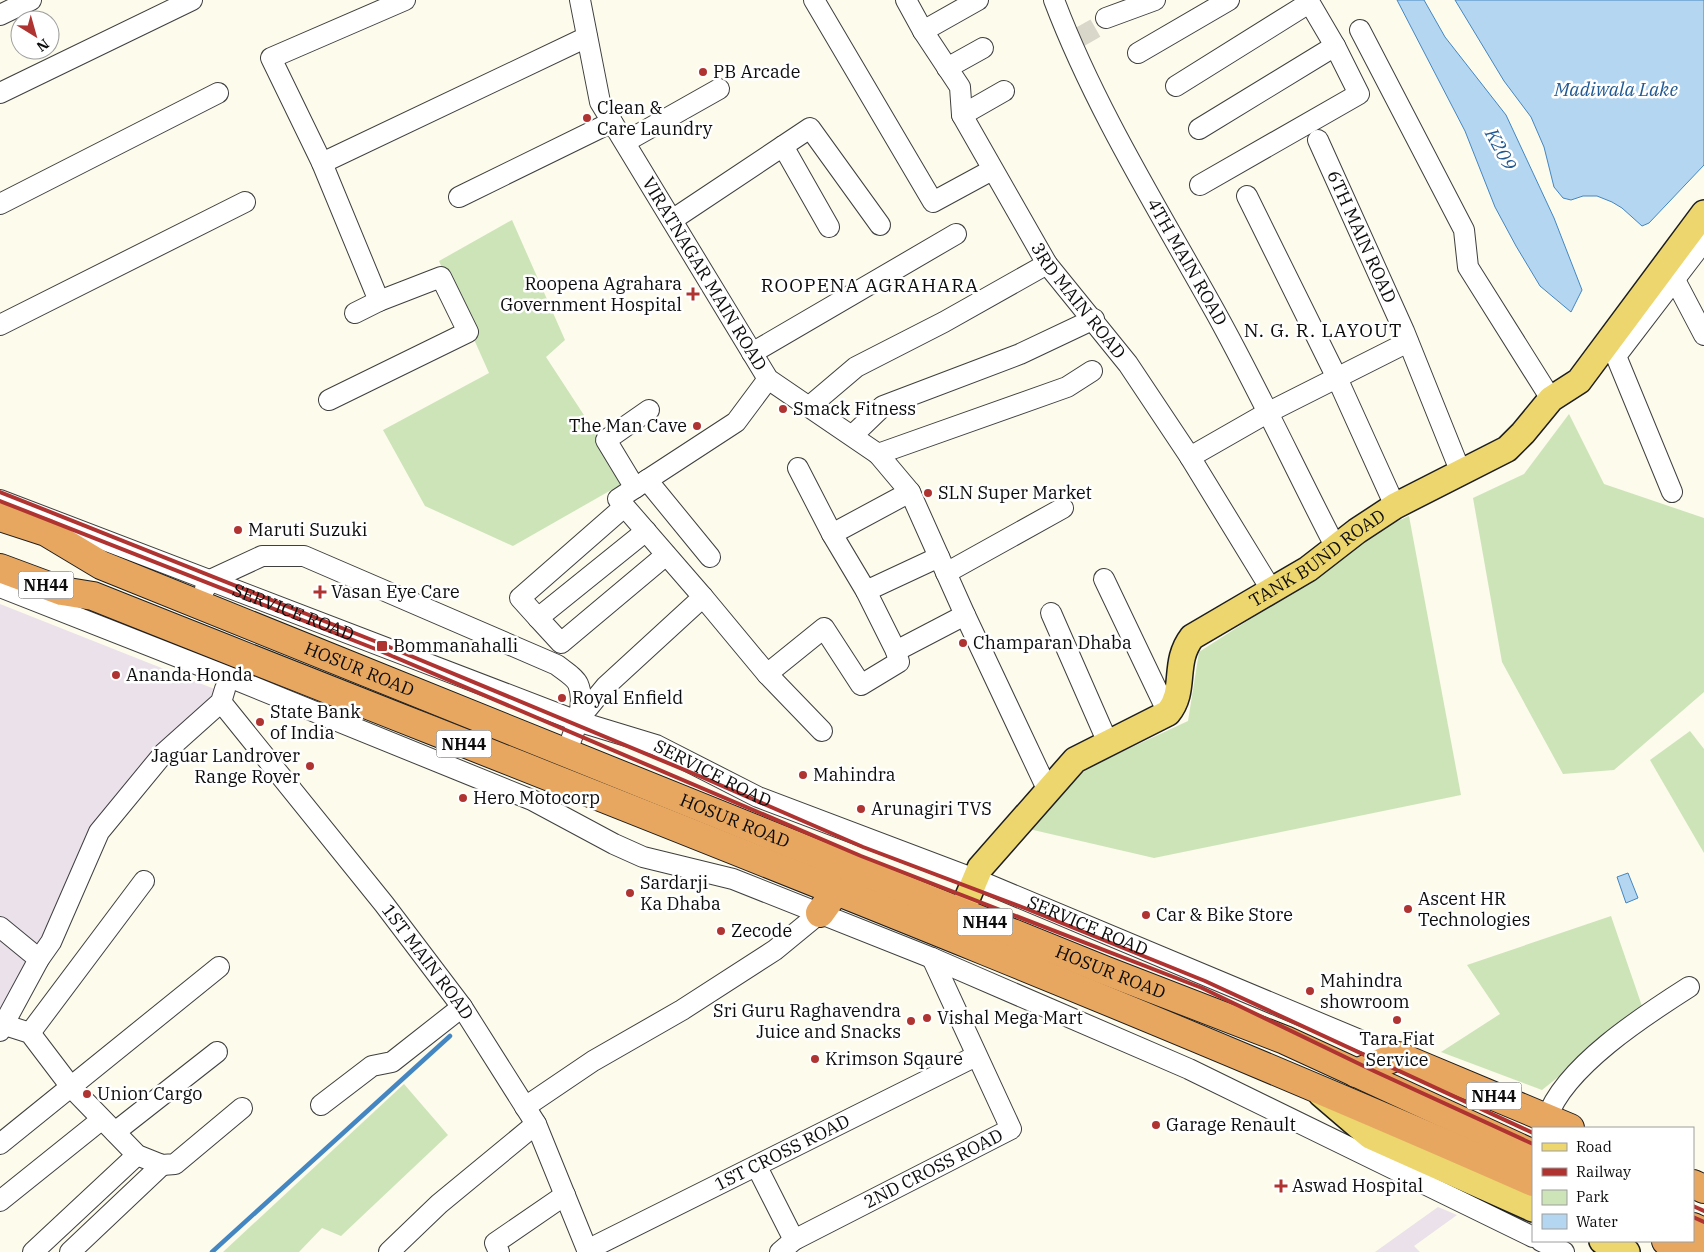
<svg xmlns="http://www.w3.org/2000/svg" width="1704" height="1252" viewBox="0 0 1704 1252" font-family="'IBM Plex Serif',serif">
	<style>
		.industrial { fill: #eae1ea }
		.green { fill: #cde4b9 }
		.water { fill: #b5d6f0; stroke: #4386c1 }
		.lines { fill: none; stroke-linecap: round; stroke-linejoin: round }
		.stream { stroke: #4386c1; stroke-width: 4.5 }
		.minor-tunnel { stroke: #d9d7ca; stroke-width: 20; stroke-dasharray: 20 10; stroke-linecap: butt }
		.minor-casing { stroke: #3f3f3f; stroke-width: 22 }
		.major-casing { stroke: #1d1d1d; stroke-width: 28 }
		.highway-casing { stroke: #1d1d1d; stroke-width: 30 }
		.minor { stroke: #fff; stroke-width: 20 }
		.major { stroke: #ecd66d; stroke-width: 25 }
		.highway { stroke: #e7a760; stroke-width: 28 }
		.rail { stroke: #af3330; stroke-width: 4 }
		.poi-dot { fill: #af3330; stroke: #fff; stroke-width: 2 }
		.labels { text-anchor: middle; stroke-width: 5; stroke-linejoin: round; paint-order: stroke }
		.shield { fill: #fff; stroke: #555; stroke-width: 1 }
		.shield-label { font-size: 16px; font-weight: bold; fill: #0c0c0c }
		.poi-label { font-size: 18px; fill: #0c0c0c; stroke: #fff; text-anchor: start }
		.street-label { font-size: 18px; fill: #0c0c0c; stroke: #fff }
		.water-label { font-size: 19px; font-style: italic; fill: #215992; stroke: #fff }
		.neighbourhood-label { font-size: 19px; letter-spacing: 1px; fill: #0c0c0c; stroke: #fff }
	</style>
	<rect width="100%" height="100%" fill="#fdfbec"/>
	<g class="industrial">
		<path d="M0,604L217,690L209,705L159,748L91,827L51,942L0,1012Z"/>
		<path d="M1438,1207L1457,1215L1414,1246L1420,1252H1375Z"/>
	</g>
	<g class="green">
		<path d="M512,220L565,340L546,357L627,481L513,546L425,506L383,430L489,373L439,261Z"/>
		<path d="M1569,414L1604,484L1704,518V692L1614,770L1563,774L1502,662L1473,498L1524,474Z"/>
		<path d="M1409,516L1461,795L1154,858L1029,829L1087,768L1188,721L1199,652L1314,578L1371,533Z"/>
		<path d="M1690,731L1704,749V853L1650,760Z"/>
		<path d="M1611,916L1643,1009L1542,1090L1441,1052L1500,1014L1467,965Z"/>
		<path d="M404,1084L448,1135L341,1236L322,1228L299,1252H223Z"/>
	</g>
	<g class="water">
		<path d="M1397,0H1424L1445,37L1506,115L1554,218L1582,290L1571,312L1540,286L1516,246L1495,207L1465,131Z"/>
		<path d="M1455,0H1704V165L1649,223L1642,226L1622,208L1612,202L1597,196H1583L1571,200L1563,198L1554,187L1544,147L1531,117L1504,81Z"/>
		<path d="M1628,873L1638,898L1626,903L1617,877Z"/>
	</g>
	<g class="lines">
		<path class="stream" d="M212,1252L450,1036"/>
		<path class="minor-tunnel" d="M1078,38L1101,25"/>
		<g class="minor-casing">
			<g id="minor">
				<path id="s1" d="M580,0L600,102L768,379L878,454L910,492L965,615L1048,791"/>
				<path d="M814,0L933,202L992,170"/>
				<path id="s2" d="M906,0L923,31L960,87L962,115L1047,264L1128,364L1190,457L1272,591"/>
				<path id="s3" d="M1054,0C1096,111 1160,212 1217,315C1259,391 1296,471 1336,548"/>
				<path d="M0,15L31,0"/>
				<path d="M1106,18L1155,0"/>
				<path d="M1360,30L1464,230L1468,267L1551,399"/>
				<path d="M923,31L978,0"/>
				<path d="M1138,53L1229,0"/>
				<path d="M947,68L983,48"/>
				<path d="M1176,86L1309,3"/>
				<path d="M0,93L192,0"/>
				<path d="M962,115L1004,91"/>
				<path d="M1199,129L1335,46"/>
				<path id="s4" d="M1318,140L1404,331L1461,473"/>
				<path d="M625,142L719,89"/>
				<path d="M783,146L810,128L880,225"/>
				<path d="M322,163L587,37"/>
				<path d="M1200,185L1359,94L1335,46L1308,0"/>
				<path d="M1247,196L1337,378L1395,506"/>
				<path d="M459,197L612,122"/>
				<path d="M0,204L218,93"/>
				<path d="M672,220L783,146L829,227"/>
				<path d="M1674,278L1704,335"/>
				<path d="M355,313L379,301"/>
				<path d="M0,325L245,202"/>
				<path d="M752,353L956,234"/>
				<path d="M329,400L468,332L441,277L379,301L322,163L271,58L405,0"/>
				<path d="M810,406L856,367L944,322L1047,264"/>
				<path d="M853,435L883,406L1020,354L1094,319"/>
				<path d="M878,454L1067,387L1092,371"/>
				<path d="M1190,457L1267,413L1408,342"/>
				<path d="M798,468L832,534"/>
				<path d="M647,480L710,557"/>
				<path d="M635,488L606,440L649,410"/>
				<path d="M910,492L832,534L866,591L939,557"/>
				<path d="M1672,492L1616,356L1704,241"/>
				<path id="s5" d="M0,500L577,721L656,745L758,797L975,879L1398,1056"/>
				<path d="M646,531L538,618L561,643L666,555"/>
				<path d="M946,573L1063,508"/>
				<path d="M1104,579L1168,713"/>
				<path d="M0,587L229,677L532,800L614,844L643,857L733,879L932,958L1189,1069L1533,1237"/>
				<path d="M205,589L208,581L262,556H304L557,665C563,670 575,677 578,684C587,705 573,733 566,754"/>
				<path d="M866,591L896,651"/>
				<path d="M703,597L767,674L824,628L861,685L899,662L896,651L965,615"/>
				<path d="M1051,613L1108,743"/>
				<path d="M538,618L520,598L624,507"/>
				<path d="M767,674L822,731"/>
				<path id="s6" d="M221,702L384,904L462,1007L536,1124L588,1252"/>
				<path d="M578,720L606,686L703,597L618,499L736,422L768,379"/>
				<path d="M0,927L39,959"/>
				<path d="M5,1025L30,1033L71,1087L137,1155L162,1165L175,1164L242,1108"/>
				<path d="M0,1031L39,959L51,942L99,832L164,753L221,702L225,689"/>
				<path d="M30,1033L144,881"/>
				<path d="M321,1105L372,1066L392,1062L462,1007"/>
				<path d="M525,1107L593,1061L682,1010L775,950L820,913"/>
				<path d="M1547,1118C1564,1067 1645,1015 1689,987"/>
				<path d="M115,1132L217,1052"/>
				<path d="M0,1144L219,967"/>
				<path d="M757,1167L794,1240"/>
				<path d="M0,1201L101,1120"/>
				<path d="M1541,1241L1564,1252"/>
				<path id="s7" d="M587,1250L976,1056"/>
				<path d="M33,1252L137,1155"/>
				<path d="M70,1252L162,1165"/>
				<path d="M389,1252L439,1204L536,1124"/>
				<path d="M499,1252L495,1243L565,1195"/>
				<path id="s8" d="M780,1252L794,1240L1011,1129L932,958"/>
			</g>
		</g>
		<g class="major-casing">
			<g id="major">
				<path id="s9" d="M961,913L980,868L1075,760L1168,713C1187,690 1172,663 1192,637L1308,569L1357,531L1395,506L1507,449L1523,433L1551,399L1579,381L1704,213"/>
				<path d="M1321,1094L1370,1136L1533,1209"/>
				<path d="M1602,1241L1627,1252"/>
			</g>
		</g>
		<g class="highway-casing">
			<g id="highway">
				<path id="s10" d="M0,517L46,532L101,565L1104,970L1285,1040L1533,1154"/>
				<path d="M0,568L62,591L93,596C574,788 1059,973 1533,1182"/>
				<path d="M820,913L835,892"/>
				<path d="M1356,1073L1398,1056L1570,1128"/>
				<path d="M1693,1184L1704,1189"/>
				<path d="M1693,1227L1704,1232"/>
				<path d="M1666,1241L1692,1252"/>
			</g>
		</g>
		<use href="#minor" class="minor"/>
		<use href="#major" class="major"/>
		<use href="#highway" class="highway"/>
		<g class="rail">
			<path d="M0,492L382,644L704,778L863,847L1027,909L1205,981L1533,1133"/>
			<path d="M0,501L378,650L861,856L1202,988L1374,1071L1533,1144"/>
			<path d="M1693,1206L1704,1211"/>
			<path d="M1693,1217L1704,1222"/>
		</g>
	</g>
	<g class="poi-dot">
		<circle cx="703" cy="72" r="5"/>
		<circle cx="587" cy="118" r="5"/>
		<path d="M690.5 286.5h5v5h5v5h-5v5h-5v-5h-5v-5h5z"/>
		<circle cx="783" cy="409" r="5"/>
		<circle cx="697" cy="426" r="5"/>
		<circle cx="928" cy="493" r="5"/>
		<circle cx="238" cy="530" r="5"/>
		<path d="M317.5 584.5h5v5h5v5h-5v5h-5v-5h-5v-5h5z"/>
		<circle cx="963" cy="643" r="5"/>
		<rect x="376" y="640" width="12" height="12" rx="2.5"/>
		<circle cx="116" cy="675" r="5"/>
		<circle cx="562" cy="698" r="5"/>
		<circle cx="260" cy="722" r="5"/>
		<circle cx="310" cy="766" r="5"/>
		<circle cx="803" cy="775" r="5"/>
		<circle cx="463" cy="798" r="5"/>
		<circle cx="861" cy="809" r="5"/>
		<circle cx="630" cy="893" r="5"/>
		<circle cx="1408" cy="909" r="5"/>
		<circle cx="1146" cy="915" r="5"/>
		<circle cx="721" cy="931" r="5"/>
		<circle cx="1310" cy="991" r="5"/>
		<circle cx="927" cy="1018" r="5"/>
		<circle cx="1397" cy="1020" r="5"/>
		<circle cx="911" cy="1021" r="5"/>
		<circle cx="815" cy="1059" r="5"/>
		<circle cx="87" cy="1094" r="5"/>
		<circle cx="1156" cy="1125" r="5"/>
		<path d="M1278.5 1178.5h5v5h5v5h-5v5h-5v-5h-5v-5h5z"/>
	</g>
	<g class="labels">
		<g class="shield">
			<rect x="18.5" y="571.5" width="55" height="27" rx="4"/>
			<rect x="436.5" y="730.5" width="55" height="27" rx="4"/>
			<rect x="957.5" y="908.5" width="55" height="27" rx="4"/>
			<rect x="1466.5" y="1082.5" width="55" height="27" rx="4"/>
		</g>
		<g class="shield-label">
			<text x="46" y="591">NH44</text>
			<text x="464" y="750">NH44</text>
			<text x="985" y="928">NH44</text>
			<text x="1494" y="1102">NH44</text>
		</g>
		<g class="poi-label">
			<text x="713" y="78">PB Arcade</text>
			<text x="597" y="114">Clean &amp;<tspan x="597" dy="21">Care Laundry</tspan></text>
			<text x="682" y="290" text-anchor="end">Roopena Agrahara<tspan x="682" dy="21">Government Hospital</tspan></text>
			<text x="793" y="415">Smack Fitness</text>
			<text x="687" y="432" text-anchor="end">The Man Cave</text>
			<text x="938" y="499">SLN Super Market</text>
			<text x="248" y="536">Maruti Suzuki</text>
			<text x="331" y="598">Vasan Eye Care</text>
			<text x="973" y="649">Champaran Dhaba</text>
			<text x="393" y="652">Bommanahalli</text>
			<text x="126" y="681">Ananda Honda</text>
			<text x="572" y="704">Royal Enfield</text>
			<text x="270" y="718">State Bank<tspan x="270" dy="21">of India</tspan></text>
			<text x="300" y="762" text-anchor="end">Jaguar Landrover<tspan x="300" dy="21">Range Rover</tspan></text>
			<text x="813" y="781">Mahindra</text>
			<text x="473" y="804">Hero Motocorp</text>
			<text x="871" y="815">Arunagiri TVS</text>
			<text x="640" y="889">Sardarji<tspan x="640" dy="21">Ka Dhaba</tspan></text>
			<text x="1418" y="905">Ascent HR<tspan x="1418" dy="21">Technologies</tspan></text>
			<text x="1156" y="921">Car &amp; Bike Store</text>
			<text x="731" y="937">Zecode</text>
			<text x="1320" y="987">Mahindra<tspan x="1320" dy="21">showroom</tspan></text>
			<text x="901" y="1017" text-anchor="end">Sri Guru Raghavendra<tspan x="901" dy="21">Juice and Snacks</tspan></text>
			<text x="937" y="1024">Vishal Mega Mart</text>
			<text x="1397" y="1045" text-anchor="middle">Tara Fiat<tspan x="1397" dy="21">Service</tspan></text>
			<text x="825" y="1065">Krimson Sqaure</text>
			<text x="97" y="1100">Union Cargo</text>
			<text x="1166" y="1131">Garage Renault</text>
			<text x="1292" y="1192">Aswad Hospital</text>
		</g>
		<g class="street-label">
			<text dy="6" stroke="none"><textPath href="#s4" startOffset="106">6TH MAIN ROAD</textPath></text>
			<text dy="6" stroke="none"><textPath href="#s3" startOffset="294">4TH MAIN ROAD</textPath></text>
			<text dy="6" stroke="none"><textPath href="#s1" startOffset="305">VIRATNAGAR MAIN ROAD</textPath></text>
			<text dy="6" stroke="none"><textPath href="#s2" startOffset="350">3RD MAIN ROAD</textPath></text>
			<text dy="6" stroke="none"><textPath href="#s9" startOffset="526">TANK BUND ROAD</textPath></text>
			<text dy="6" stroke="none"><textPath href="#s5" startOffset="314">SERVICE ROAD</textPath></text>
			<text dy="6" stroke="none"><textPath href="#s10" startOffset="391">HOSUR ROAD</textPath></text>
			<text dy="6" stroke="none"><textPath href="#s5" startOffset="764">SERVICE ROAD</textPath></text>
			<text dy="6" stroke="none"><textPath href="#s10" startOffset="796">HOSUR ROAD</textPath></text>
			<text dy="6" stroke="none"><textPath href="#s5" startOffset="1169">SERVICE ROAD</textPath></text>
			<text dy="6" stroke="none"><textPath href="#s6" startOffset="332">1ST MAIN ROAD</textPath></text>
			<text dy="6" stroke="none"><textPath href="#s10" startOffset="1201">HOSUR ROAD</textPath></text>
			<text dy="6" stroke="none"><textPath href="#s7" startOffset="218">1ST CROSS ROAD</textPath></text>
			<text dy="6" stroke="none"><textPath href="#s8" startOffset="175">2ND CROSS ROAD</textPath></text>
		</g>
		<g class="water-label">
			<text x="1616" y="96">Madiwala Lake</text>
			<text transform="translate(1501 149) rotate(62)" y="7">K209</text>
		</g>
		<g class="neighbourhood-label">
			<text x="870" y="292">ROOPENA AGRAHARA</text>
			<text x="1323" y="337">N. G. R. LAYOUT</text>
		</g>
	</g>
	<rect x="1532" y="1127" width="162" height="115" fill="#ffffff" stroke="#9e9e9e"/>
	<rect x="1542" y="1143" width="25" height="8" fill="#ecd66d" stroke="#9e9e9e"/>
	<text x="1576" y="1152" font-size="15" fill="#0c0c0c">Road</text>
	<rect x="1542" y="1168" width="25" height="8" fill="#af3330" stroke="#9e9e9e"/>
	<text x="1576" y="1177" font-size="15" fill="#0c0c0c">Railway</text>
	<rect x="1542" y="1190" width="25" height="15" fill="#cde4b9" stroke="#9e9e9e"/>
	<text x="1576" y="1202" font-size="15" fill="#0c0c0c">Park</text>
	<rect x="1542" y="1214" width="25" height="15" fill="#b5d6f0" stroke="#9e9e9e"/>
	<text x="1576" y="1227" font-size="15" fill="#0c0c0c">Water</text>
	<g transform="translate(35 35) rotate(143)"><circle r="24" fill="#ffffff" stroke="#9e9e9e"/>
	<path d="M0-4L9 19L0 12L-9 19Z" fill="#af3330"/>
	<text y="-8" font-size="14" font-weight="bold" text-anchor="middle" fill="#0c0c0c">N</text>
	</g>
</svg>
